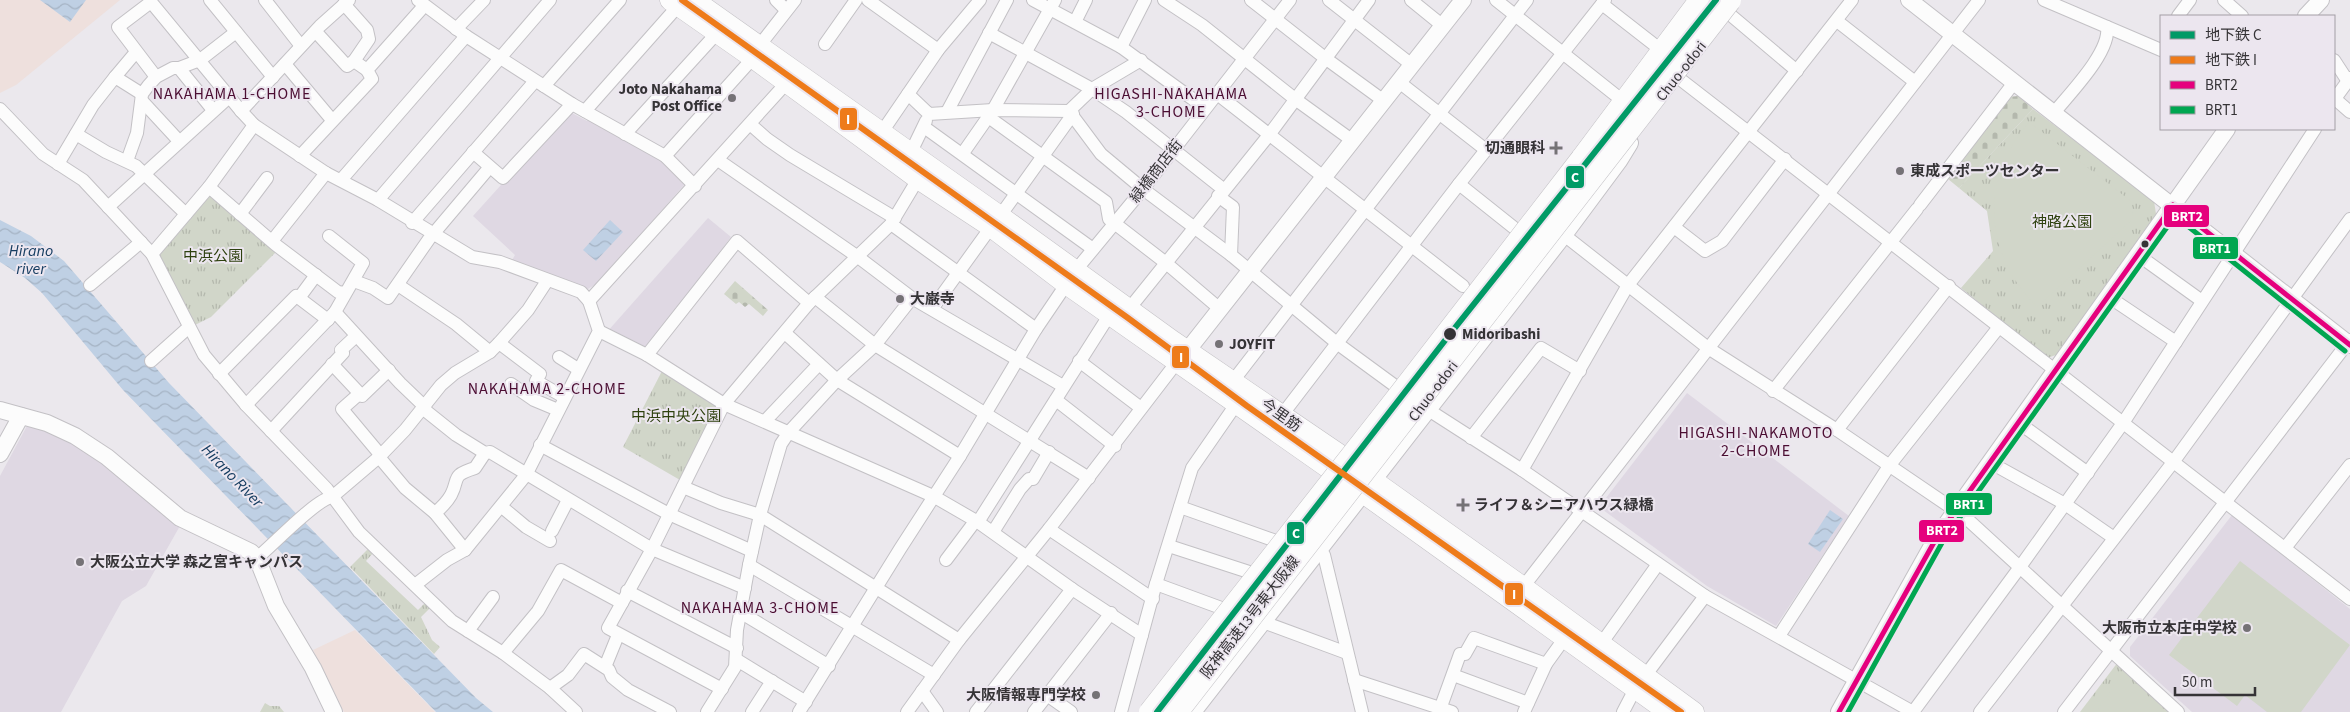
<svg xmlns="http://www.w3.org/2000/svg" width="2350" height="712" viewBox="0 0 2350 712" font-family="'Source Sans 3','Noto Sans JP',sans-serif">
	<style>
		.built { fill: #dfd8e3 }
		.industrial { fill: #eee0dd }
		.grass { fill: url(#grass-tufts) }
		.cemetery { fill: url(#cemetery-stones) }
		.pitch { fill: #d1d6c9 }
		.water { fill: url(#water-waves) }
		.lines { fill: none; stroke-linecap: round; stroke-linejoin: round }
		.minor-casing { stroke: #c3c1c5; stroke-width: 14 }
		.tertiary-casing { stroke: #c3c1c5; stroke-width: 18 }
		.primary-casing { stroke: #c3c1c5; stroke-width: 21 }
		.minor { stroke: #fcfcfc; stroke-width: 12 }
		.tertiary { stroke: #fcfcfc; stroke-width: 16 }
		.primary { stroke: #fcfcfc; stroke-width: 20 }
		.primary-bridge-casing { stroke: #c3c1c5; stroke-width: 21; stroke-linecap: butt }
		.motorway-bridge-casing { stroke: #c3c1c5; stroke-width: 25; stroke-linecap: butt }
		.primary-bridge { stroke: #fcfcfc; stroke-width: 20 }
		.motorway-bridge { stroke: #fcfcfc; stroke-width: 24 }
		.bus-1-casing { stroke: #ece6ef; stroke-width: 9 }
		.bus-2-casing { stroke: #ece6ef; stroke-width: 9 }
		.bus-1 { stroke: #e5007d; stroke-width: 5 }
		.bus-2 { stroke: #00a651; stroke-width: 5 }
		.metro-1-casing { stroke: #ece6ef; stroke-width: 10 }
		.metro-2-casing { stroke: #ece6ef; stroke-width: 10 }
		.metro-1 { stroke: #019a66; stroke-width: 6 }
		.metro-2 { stroke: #ee7b1a; stroke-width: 6 }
		.poi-dot { fill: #757276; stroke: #ece6ef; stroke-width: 2 }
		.bus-dot { fill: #353336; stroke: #ece6ef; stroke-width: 2 }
		.labels { text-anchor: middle; stroke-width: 4; stroke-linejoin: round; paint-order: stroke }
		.street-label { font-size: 15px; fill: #353336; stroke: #ece6ef }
		.poi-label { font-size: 15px; font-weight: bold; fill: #353336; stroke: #ece6ef; text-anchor: start }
		.park-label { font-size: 15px; fill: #2e410f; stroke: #ece6ef }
		.stop-label { font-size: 15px; font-weight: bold; fill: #353336; stroke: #ece6ef; text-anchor: start }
		.neighbourhood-label { font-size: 16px; letter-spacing: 1px; fill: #4b0d32; stroke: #ece6ef }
		.water-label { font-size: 16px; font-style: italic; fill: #163d61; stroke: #ece6ef }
		.line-badge { stroke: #ece6ef; stroke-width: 2 }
		.badge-label { font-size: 14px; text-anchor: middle; font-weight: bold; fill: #fff }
	</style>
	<defs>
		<pattern id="grass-tufts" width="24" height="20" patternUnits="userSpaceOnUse" patternTransform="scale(1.25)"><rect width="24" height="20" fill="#d1d6c9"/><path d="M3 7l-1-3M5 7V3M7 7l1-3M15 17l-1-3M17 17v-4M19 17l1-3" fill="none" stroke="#b4b8ad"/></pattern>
		<pattern id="cemetery-stones" width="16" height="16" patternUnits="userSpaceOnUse" patternTransform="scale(1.25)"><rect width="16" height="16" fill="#d1d6c9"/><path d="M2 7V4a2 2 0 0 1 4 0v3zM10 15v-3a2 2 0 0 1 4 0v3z" fill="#b4b8ad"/></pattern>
		<pattern id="water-waves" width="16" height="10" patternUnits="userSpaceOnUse" patternTransform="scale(1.25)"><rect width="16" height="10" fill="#bfd0e4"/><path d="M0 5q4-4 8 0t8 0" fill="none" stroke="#a5b3c4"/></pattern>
	</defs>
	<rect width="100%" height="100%" fill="#ebe8ed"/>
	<g class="built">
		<path d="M568,111L587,121L589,118L659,157L682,178L684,185L598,283L588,289L511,262L515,255L473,216Z"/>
		<path d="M708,218L731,237L646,351L607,332Z"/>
		<path d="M1687,393L1849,516L1776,626L1707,586L1599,507Z"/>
		<path d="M28,424L56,434L86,450L181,524L146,586L122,601L61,712H0V476Z"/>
		<path d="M2232,515L2350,609V712H2192L2130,656V647Z"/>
	</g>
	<g class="industrial">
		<path d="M0,0H120L16,85L0,93Z"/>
		<path d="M355,630L435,712H344L313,650Z"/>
	</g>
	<g class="grass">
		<path d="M2033,109L2154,201L2156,214L2056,355L2047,358L1961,288L1993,251L1987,211L1959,188Z"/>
		<path d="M210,193L276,252L211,317L193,326L157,255Z"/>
		<path d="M663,369L718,402L680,480L623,447Z"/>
		<path d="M369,548L374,552L366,561L418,610L426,602L431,607L421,617L432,640L440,647L434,654L350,567Z"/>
		<path d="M2118,662L2169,712H2080Z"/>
		<path d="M265,703L270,706H279L284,712H260Z"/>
	</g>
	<g class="cemetery">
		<path d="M2018,96L2033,109L1959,188L1948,179L2008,97Z"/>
		<path d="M735,281L768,310L763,316L749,304L745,307L739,302L736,304L724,294Z"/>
	</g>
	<g class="pitch">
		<path d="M2029,122L2132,202L2133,219L2037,307C1983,253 1980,180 2029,122Z"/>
		<path d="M2240,561L2350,645L2301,712H2267L2245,695L2237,706L2169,655Z"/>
		<path d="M2126,679L2162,712H2096L2118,680Z"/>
	</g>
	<g class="water">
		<path d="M40,0H86L70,22Z"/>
		<path d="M0,220L31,236L64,261L169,383L476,698L493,712H436L123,390L42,293L25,278L0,262Z"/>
		<path d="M610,220L623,232L596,261L583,250Z"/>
		<path d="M1830,510L1843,519L1820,552L1808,544Z"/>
	</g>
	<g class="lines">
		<g class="minor-casing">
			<g id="minor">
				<path d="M210,0L273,77"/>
				<path d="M265,0L301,46"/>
				<path d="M418,0L466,36L572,104L665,156L695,186"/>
				<path d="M776,0L786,10"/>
				<path d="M868,0L938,50"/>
				<path d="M1033,0L1121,47L1205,108"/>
				<path d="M1164,0L1202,25L1295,99L1353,141"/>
				<path d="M1251,0L1325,58L1384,101"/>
				<path d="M1329,0L1412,65"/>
				<path d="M1411,0L1443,26"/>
				<path d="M1496,0L1623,101"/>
				<path d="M2044,0L2161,50"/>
				<path d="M2224,0L2242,16"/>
				<path d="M344,4L367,30L369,39L354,61"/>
				<path d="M1602,4L1661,50"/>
				<path d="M1727,12L1797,71"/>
				<path d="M2178,16L2190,0"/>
				<path d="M1837,21L1915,82"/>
				<path d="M1075,22L1086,0"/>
				<path d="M456,29L484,0"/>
				<path d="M316,32L347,66L354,61L367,70"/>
				<path d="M989,33L1092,89L1126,112L1223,189"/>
				<path d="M825,44L856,0"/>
				<path d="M1121,47L1145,0"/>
				<path d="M2334,60L2347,80"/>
				<path d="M285,64L332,120"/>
				<path d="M179,68L213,110"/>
				<path d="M1676,76L2350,599"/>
				<path d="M115,77L136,52"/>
				<path d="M156,77L118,27L151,2L241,111L254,125L326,173L378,200L472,257L500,262L581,292L589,301L599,331L526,475L465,550L447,560L415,585"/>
				<path d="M1399,82L1486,150"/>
				<path d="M544,86L620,0"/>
				<path d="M1216,93L1463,286"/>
				<path d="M908,94L929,114L993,110L1069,111L1101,154L1143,189L1231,255L1338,344L1398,388"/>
				<path d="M2334,98L2350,112"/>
				<path d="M2334,100L2350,78"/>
				<path d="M143,102L179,141"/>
				<path d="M0,109L43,154L83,180L152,254L204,355L246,405L327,489L359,532L452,621L503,653L550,688L576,712"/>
				<path d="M241,111L320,26L349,0"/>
				<path d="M585,111L678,6"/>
				<path d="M1069,111L1092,89L1141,60"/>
				<path d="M947,112L1007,0"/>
				<path d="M2053,114C2069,94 2111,52 2107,27"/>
				<path d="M987,116L1106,202L1109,219L1166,263L1220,309"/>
				<path d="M750,124L767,139L790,155L895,218"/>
				<path d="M924,127L1093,249"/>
				<path d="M882,132L938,50L980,0"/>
				<path d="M76,134L106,152L136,166L186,214"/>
				<path d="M625,134L717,33"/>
				<path d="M473,152L503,178L572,104"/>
				<path d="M911,152L926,121"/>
				<path d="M963,153L993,110L1055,0"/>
				<path d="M300,156L372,79L367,70L424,6"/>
				<path d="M665,156L753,58L759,46L795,0"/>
				<path d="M127,161L137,133L142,94L148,86L156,77L173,68H179L200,60L236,32"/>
				<path d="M58,164L93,105L115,77L142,94"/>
				<path d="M341,180L466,36"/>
				<path d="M1459,184L1518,231"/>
				<path d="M209,187L276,245L338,292L344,293"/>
				<path d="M1218,196L1233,207L1231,255"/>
				<path d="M378,200L550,0"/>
				<path d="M1920,205L2013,84"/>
				<path d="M108,207L229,97"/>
				<path d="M240,214L267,178"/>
				<path d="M1000,216L1073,114"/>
				<path d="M412,223L535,81"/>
				<path d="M891,224L1036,329"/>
				<path d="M1674,227L1705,251L1722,241L1785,159"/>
				<path d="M1564,235L1708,348L1837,430L1965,517L2178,712"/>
				<path d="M272,241L326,173"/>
				<path d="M152,254L209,187L254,125"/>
				<path d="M2138,255L2202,301"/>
				<path d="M354,281L373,288L388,298L429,239L489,168"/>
				<path d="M90,285L141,242"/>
				<path d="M398,285L456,324L490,352"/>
				<path d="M815,297L875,345L1089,478"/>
				<path d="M2109,297L2176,342"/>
				<path d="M299,298L328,320"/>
				<path d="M912,298L1063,386"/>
				<path d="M589,301L790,79"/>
				<path d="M932,309L991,227"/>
				<path d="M1129,309L1269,135L1369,0"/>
				<path d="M335,312L400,383L425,407L426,411L456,435L485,453L490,452L652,549L745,588"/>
				<path d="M599,331L647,355L724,404L933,496L978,522L1072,589L1142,635"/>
				<path d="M785,333L837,380L960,456"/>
				<path d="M499,343L540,374L536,381L564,397"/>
				<path d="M647,355L737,241L809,303"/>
				<path d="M559,357L578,369"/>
				<path d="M151,361L189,327"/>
				<path d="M1079,361L1141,408"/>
				<path d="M332,364L362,396L389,370"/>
				<path d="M219,374L296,296L299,298L316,275"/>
				<path d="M1233,381L1527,0"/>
				<path d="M511,384L534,400L558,410"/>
				<path d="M1773,391L1917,209"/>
				<path d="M359,394L342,409L378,452L379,457L405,488L435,513L465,550"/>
				<path d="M1056,400L1115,446"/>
				<path d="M246,405L335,312L363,263L329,236"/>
				<path d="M1427,409L1522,470L1705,596L1913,712"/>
				<path d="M1282,415L1459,184L1605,0"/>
				<path d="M765,421L819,364"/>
				<path d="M2019,423L2088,473"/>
				<path d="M1837,430L1949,286"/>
				<path d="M271,431L343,353L341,350L356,336"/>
				<path d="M1471,438L1541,348L1580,371"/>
				<path d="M540,445L669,514L752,551"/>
				<path d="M1991,463L2065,504L2114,538"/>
				<path d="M1522,470L1628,285L1852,0"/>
				<path d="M683,487L721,503L760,515L959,640"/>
				<path d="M502,507L526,527L550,541"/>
				<path d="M1180,507L1276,541"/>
				<path d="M435,513C441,508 447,502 451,495C460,478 450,476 475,468L485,453"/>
				<path d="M978,522L1110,314"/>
				<path d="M1049,529L1153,599"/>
				<path d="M552,531L568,500"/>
				<path d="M993,532L1020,489L1029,479H1033L1049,452"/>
				<path d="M1169,546L1252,573"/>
				<path d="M2285,548L2350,465"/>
				<path d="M1318,551L1324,555L1362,712"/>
				<path d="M257,558C272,546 316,499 332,497L379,457L405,430L441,385L455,373L490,352L499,343L528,310L547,281"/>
				<path d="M946,560L976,520"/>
				<path d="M749,565L934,675"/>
				<path d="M1156,584L1224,609"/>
				<path d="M1523,587L1979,0"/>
				<path d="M627,591L737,648"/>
				<path d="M740,612L829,666"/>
				<path d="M1263,622L1347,653"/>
				<path d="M468,631L493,597"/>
				<path d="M1779,636L1889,466L1999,327"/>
				<path d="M1601,644L1658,564"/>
				<path d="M503,653L538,611L561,570L622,603"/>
				<path d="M737,660L806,702"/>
				<path d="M605,667L618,635"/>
				<path d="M1453,675L1528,703"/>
				<path d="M1645,676L1705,596"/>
				<path d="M1354,680L1452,712"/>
				<path d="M550,688L568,675L584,654L609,670L612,677L628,690L670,712"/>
				<path d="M722,689L608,628L652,549L724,404L809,303L891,224L918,179"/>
				<path d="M922,691L937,712"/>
				<path d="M1047,695L1071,712"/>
				<path d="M707,712L735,667L737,630L749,565L760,515L781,444L789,432L837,380L875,345L912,298L858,257L718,160"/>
				<path d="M752,712L772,681"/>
				<path d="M799,712L900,549L960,456L1036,329L1076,270L1143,189L1290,0"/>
				<path d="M907,712L959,640L1049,529L1180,358"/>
				<path d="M976,712L1072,589"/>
				<path d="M1034,712L1111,613"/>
				<path d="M1121,712L1155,587L1192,468L1237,403"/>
				<path d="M1439,712L1460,654H1465L1474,638L1546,664"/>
				<path d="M1524,712L1546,664L1564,639"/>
				<path d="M1623,712L1635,689"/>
				<path d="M1913,712L2020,567L2123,423L2315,129"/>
				<path d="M1980,712L2174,461L2350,219"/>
				<path d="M2064,712L2350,340"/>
			</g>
		</g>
		<g class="tertiary-casing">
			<g id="tertiary">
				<path d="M1909,0C2055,115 2203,230 2350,345"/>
				<path d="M2306,16L2321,0"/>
				<path d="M1187,351L1463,0"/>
				<path d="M0,410L47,423L75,436L107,457L180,518L251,552L257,558L276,606L313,668L334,712"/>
				<path d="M0,454L21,416"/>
				<path d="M1193,712L1564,235L1619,161L1630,143"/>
				<path d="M1839,712L1937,537L2227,129"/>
			</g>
		</g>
		<g class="primary-casing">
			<g id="primary">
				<path d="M670,0L753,58L918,179L991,227L1066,284L1331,470L1668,712"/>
				<path d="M694,0L1000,216L1173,341L1342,456L1374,481L1523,587L1694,712"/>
				<path d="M1581,158L1699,0"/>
			</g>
		</g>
		<use href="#minor" class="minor"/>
		<use href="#tertiary" class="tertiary"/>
		<use href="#primary" class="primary"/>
		<g class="primary-bridge-casing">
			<path id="primary-bridge" d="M1149,712L1398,395L1581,158"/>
		</g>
		<g class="motorway-bridge-casing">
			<path id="motorway-bridge" d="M1176,712L1729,0"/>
		</g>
		<use href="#primary-bridge" class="primary-bridge"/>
		<use href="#motorway-bridge" class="motorway-bridge"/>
		<g class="bus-1-casing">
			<path id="bus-1" d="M1839,712L1937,537L2173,205L2350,345"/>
		</g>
		<g class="bus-2-casing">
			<path id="bus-2" d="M1848,712L1943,541L2175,216L2345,351"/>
		</g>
		<use href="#bus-1" class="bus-1"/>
		<use href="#bus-2" class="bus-2"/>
		<g class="metro-1-casing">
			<path id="metro-1" d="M1157,712L1450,334L1716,0"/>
		</g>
		<g class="metro-2-casing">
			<path id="metro-2" d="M682,0L1128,318L1247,406L1681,712"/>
		</g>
		<use href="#metro-1" class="metro-1"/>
		<use href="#metro-2" class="metro-2"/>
	</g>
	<g class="poi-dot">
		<circle cx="732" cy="98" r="5"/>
		<path d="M1553.5 140.5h5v5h5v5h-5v5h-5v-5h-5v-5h5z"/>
		<circle cx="1900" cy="171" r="5"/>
		<circle cx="900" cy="299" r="5"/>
		<circle cx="1219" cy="344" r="5"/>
		<path d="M1460.5 497.5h5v5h5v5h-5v5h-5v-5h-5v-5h5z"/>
		<circle cx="80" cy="562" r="5"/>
		<circle cx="2247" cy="628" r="5"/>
		<circle cx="1096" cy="695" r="5"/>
	</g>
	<g class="bus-dot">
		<circle cx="2145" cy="244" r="4.5"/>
		<circle cx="1450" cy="334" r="7"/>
	</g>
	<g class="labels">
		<g class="street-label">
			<text transform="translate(1681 71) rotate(-52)" y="5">Chuo-odori</text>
			<text transform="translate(1156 171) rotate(-52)" y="5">緑橋商店街</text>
			<text transform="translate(1433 391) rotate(-53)" y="5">Chuo-odori</text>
			<text transform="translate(1281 415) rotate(35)" y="5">今里筋</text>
			<text transform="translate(1250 617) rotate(-52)" y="5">阪神高速13号東大阪線</text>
		</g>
		<g class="poi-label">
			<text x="722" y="94" text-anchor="end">Joto Nakahama<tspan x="722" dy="17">Post Office</tspan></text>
			<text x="1545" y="153" text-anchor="end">切通眼科</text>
			<text x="1910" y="176">東成スポーツセンター</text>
			<text x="910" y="304">大巌寺</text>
			<text x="1229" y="349">JOYFIT</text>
			<text x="1474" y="510">ライフ＆シニアハウス緑橋</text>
			<text x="90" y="567">大阪公立大学 森之宮キャンパス</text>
			<text x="2237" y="633" text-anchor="end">大阪市立本庄中学校</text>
			<text x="1086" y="700" text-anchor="end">大阪情報専門学校</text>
		</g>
		<g class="park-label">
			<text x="2062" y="227">神路公園</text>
			<text x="213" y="261">中浜公園</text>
			<text x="676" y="421">中浜中央公園</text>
		</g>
		<g class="stop-label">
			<text x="1462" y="339">Midoribashi</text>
		</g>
		<g class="neighbourhood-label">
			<text x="232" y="99">NAKAHAMA 1-CHOME</text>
			<text x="1171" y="99">HIGASHI-NAKAHAMA<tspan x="1171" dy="18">3-CHOME</tspan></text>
			<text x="547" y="394">NAKAHAMA 2-CHOME</text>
			<text x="1756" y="438">HIGASHI-NAKAMOTO<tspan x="1756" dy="18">2-CHOME</tspan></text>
			<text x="760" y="613">NAKAHAMA 3-CHOME</text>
		</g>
		<g class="water-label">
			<text x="31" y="256">Hirano<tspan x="31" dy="18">river</tspan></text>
			<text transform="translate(233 475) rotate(46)" y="6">Hirano River</text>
		</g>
	</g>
	<g class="line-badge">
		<rect x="839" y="107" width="19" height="24" rx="5" fill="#ee7b1a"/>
		<rect x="1565" y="165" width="20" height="24" rx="5" fill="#019a66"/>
		<rect x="2163" y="204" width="47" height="24" rx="5" fill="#e5007d"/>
		<rect x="2192" y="236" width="47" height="24" rx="5" fill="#00a651"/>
		<rect x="1171" y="345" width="19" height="24" rx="5" fill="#ee7b1a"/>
		<rect x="1945" y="492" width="48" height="24" rx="5" fill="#00a651"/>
		<rect x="1918" y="519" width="47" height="24" rx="5" fill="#e5007d"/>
		<rect x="1286" y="521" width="19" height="24" rx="5" fill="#019a66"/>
		<rect x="1504" y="582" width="20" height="24" rx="5" fill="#ee7b1a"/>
	</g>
	<g class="badge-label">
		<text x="848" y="124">I</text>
		<text x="1575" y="182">C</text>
		<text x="2187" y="221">BRT2</text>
		<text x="2215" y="253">BRT1</text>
		<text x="1181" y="362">I</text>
		<text x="1969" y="509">BRT1</text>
		<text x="1942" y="535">BRT2</text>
		<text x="1296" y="538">C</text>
		<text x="1514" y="599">I</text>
	</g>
	<rect x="2160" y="15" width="175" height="115" fill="#ece6ef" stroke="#a39ea5"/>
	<rect x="2170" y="31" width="25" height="8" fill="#019a66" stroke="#a39ea5"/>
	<text x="2205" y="40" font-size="15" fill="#353336">地下鉄 C</text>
	<rect x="2170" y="56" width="25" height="8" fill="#ee7b1a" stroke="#a39ea5"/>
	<text x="2205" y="65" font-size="15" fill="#353336">地下鉄 I</text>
	<rect x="2170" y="81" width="25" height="8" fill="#e5007d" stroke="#a39ea5"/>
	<text x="2205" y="90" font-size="15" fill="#353336">BRT2</text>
	<rect x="2170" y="106" width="25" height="8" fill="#00a651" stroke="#a39ea5"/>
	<text x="2205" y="115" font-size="15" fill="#353336">BRT1</text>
	<path d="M2175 687v8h80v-8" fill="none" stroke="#353336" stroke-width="2.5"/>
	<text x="2182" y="687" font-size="15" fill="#353336" stroke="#ece6ef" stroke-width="4" paint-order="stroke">50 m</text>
</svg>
